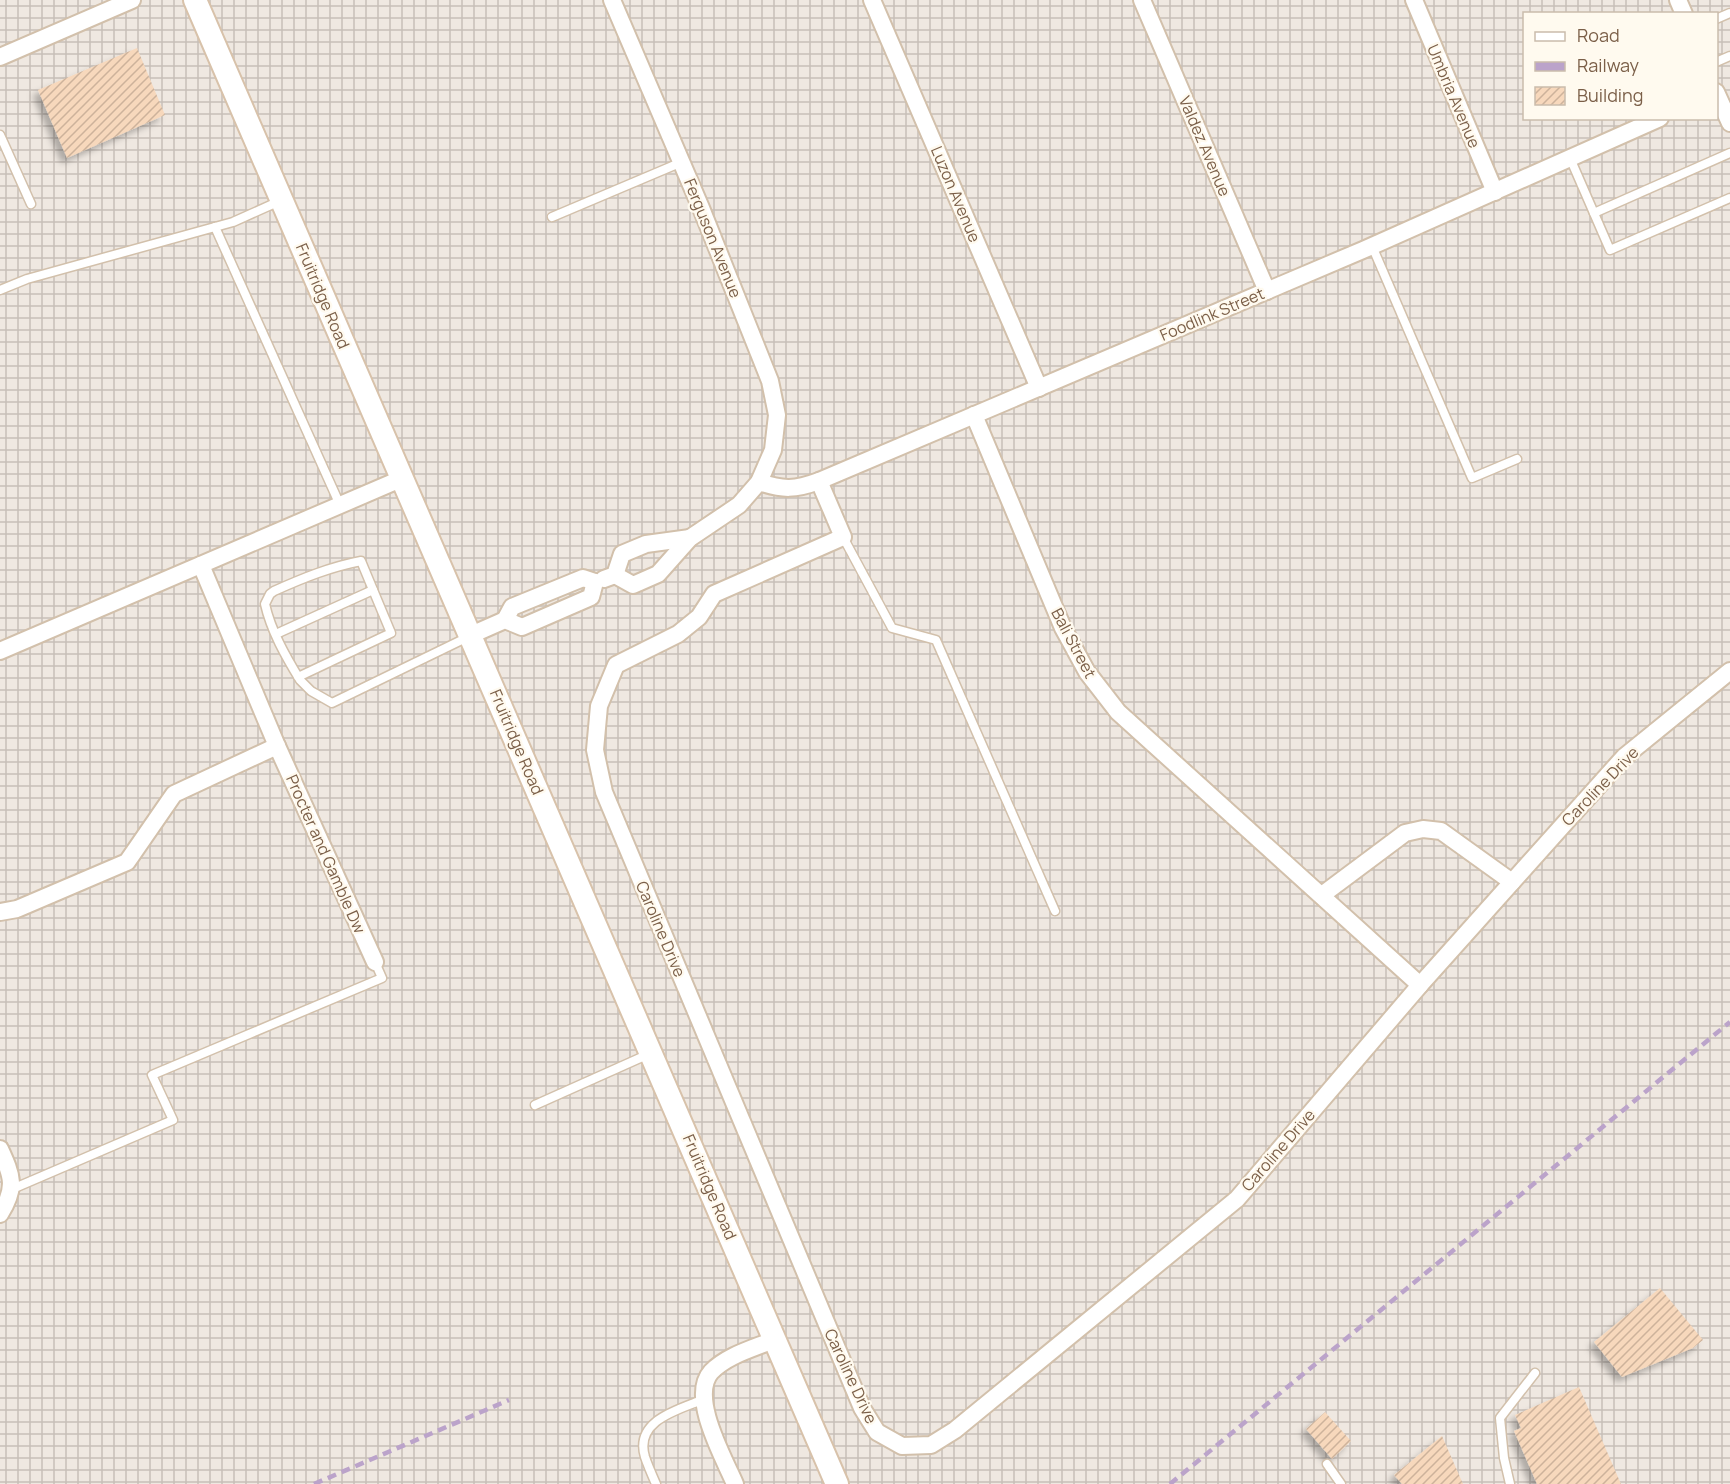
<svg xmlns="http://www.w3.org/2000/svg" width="1730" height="1484" viewBox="0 0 1730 1484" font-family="Manrope,sans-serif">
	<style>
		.industrial { fill: url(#industrial-grid); fill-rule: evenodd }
		.building { fill: url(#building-hatch); filter: url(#shadow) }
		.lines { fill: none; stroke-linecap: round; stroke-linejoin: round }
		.lane-casing { stroke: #d2c0ab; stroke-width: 11 }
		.street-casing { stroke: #d2c0ab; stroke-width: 20 }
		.secondary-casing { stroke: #d8c2aa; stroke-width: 26 }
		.lane { stroke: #fff; stroke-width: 8 }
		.street { stroke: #fff; stroke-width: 16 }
		.secondary { stroke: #fff; stroke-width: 22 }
		.rail { stroke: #bba3ca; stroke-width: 4.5; stroke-dasharray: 9 6; stroke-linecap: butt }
		.labels { text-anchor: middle; stroke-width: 4.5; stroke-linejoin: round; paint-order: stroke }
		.street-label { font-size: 16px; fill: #7b5f48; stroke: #fffaef }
	</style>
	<defs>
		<pattern id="industrial-grid" width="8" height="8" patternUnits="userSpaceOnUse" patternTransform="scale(1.5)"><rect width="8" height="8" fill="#efe8e1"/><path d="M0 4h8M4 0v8" fill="none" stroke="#c7bfb8"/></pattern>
		<pattern id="building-hatch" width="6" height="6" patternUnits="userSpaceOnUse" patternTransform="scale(1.5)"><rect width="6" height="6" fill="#f7d8bc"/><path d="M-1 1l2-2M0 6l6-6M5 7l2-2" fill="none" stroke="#cdb29b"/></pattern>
		<filter id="shadow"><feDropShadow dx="-5.5" dy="5.5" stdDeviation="3" flood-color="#0004"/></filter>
	</defs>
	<rect width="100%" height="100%" fill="#fef7e7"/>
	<path class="industrial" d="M0,0H1730V1484H0ZM1524,14H1716V118H1524Z"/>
	<g class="building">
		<path d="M137,48L165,115L67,158L38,90Z"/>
		<path d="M1660,1288L1703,1340L1693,1348L1622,1377L1594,1342Z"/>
		<path d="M1579,1387L1621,1484H1537L1514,1431L1521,1428L1515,1415Z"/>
		<path d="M1325,1412L1351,1441L1332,1459L1306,1429Z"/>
		<path d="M1442,1436L1463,1484H1402L1394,1475Z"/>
	</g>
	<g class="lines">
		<g class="lane-casing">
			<g id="lane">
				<path d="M1716,19L1730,13"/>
				<path d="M1716,62L1730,56"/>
				<path d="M0,135L31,204"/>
				<path d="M1570,158L1610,250L1730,198"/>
				<path d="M1594,213L1730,153"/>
				<path d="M552,217L682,162"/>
				<path d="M215,227L340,505"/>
				<path d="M1372,246L1472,478L1517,459"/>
				<path d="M0,290L27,279L233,222L282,200"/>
				<path d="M843,537L892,628L936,640L1055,911"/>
				<path d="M276,634L373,590"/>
				<path d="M298,677L391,633L361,561C330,567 303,578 274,591L270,594L265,604C271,631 286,657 300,680L311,691L332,703L468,637"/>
				<path d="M535,1105L649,1054"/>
				<path d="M10,1190L173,1120L152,1075L382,978L375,962"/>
				<path d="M1327,1464L1341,1484"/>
				<path d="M656,1484C652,1475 648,1466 645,1457C634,1421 677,1410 702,1400"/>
				<path d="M1510,1484L1504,1458L1500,1418L1535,1373"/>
			</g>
		</g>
		<g class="street-casing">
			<g id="street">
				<path d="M612,0L701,208L770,381L777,415L773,450L759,482L739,505L690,538L658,574L633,585L615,575"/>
				<path d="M872,0L1039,388"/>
				<path d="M1142,0L1267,291"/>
				<path d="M1414,0L1495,192"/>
				<path d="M1678,0L1684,14"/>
				<path d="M0,57L132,0"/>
				<path d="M1716,92L1730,123"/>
				<path d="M974,415L1063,628L1087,672L1118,712L1420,985"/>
				<path d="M819,481L843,537L714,594L699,617L678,634L616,665L599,706L595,750L604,792L862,1408L877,1432L902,1446L931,1445L955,1430L1237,1199L1420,985L1624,757L1730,671"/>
				<path d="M759,482C783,490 795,490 819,481L1363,250L1660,118"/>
				<path d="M201,565L277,746L375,962"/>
				<path d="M604,579L615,575L622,554L646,544L690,538"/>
				<path d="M505,620L512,607L583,578L595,582"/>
				<path d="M471,635L505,620L522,627L591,597L595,582"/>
				<path d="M0,651L403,478"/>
				<path d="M1322,895L1405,833L1423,829L1441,831L1512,882"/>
				<path d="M0,912L17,909L127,862L174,794L277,746"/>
				<path d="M0,1149C12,1175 17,1188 0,1214"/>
				<path d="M735,1484C724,1458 689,1397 711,1372C727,1355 755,1348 776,1339"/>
			</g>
		</g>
		<g class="secondary-casing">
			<path id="secondary" d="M195,0L837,1484"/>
		</g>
		<use href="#lane" class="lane"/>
		<use href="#street" class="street"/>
		<use href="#secondary" class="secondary"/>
		<g class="rail">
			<path d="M314,1484L509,1400"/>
			<path d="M1170,1484L1730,1022"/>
		</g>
	</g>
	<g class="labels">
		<g class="street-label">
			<text transform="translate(1454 96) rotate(67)" y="6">Umbria Avenue</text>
			<text transform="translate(1205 146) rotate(67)" y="6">Valdez Avenue</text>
			<text transform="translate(956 194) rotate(67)" y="6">Luzon Avenue</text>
			<text transform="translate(713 238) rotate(68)" y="6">Ferguson Avenue</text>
			<text transform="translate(323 296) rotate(67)" y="6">Fruitridge Road</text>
			<text transform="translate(1212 314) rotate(-23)" y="6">Foodlink Street</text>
			<text transform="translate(1074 643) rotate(62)" y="6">Bali Street</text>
			<text transform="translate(517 742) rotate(67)" y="6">Fruitridge Road</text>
			<text transform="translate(1600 786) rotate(-46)" y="6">Caroline Drive</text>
			<text transform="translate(326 854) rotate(66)" y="6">Procter and Gamble Dw</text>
			<text transform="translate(661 929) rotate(67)" y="6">Caroline Drive</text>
			<text transform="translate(1278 1150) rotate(-49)" y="6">Caroline Drive</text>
			<text transform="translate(710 1187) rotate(67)" y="6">Fruitridge Road</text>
			<text transform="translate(851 1376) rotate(65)" y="6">Caroline Drive</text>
		</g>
	</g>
	<rect x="1523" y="12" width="195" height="108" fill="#fffaef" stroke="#cabcac" stroke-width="1.5"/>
	<rect x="1535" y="32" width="30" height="9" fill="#ffffff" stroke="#cabcac" stroke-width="1.5"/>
	<text x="1577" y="42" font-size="18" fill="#7b5f48">Road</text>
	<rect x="1535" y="62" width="30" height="9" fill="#bba3ca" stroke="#cabcac" stroke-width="1.5"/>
	<text x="1577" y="72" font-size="18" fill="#7b5f48">Railway</text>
	<rect x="1535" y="87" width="30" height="18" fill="url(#building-hatch)" stroke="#cabcac" stroke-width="1.5"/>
	<text x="1577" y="102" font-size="18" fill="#7b5f48">Building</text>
</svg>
